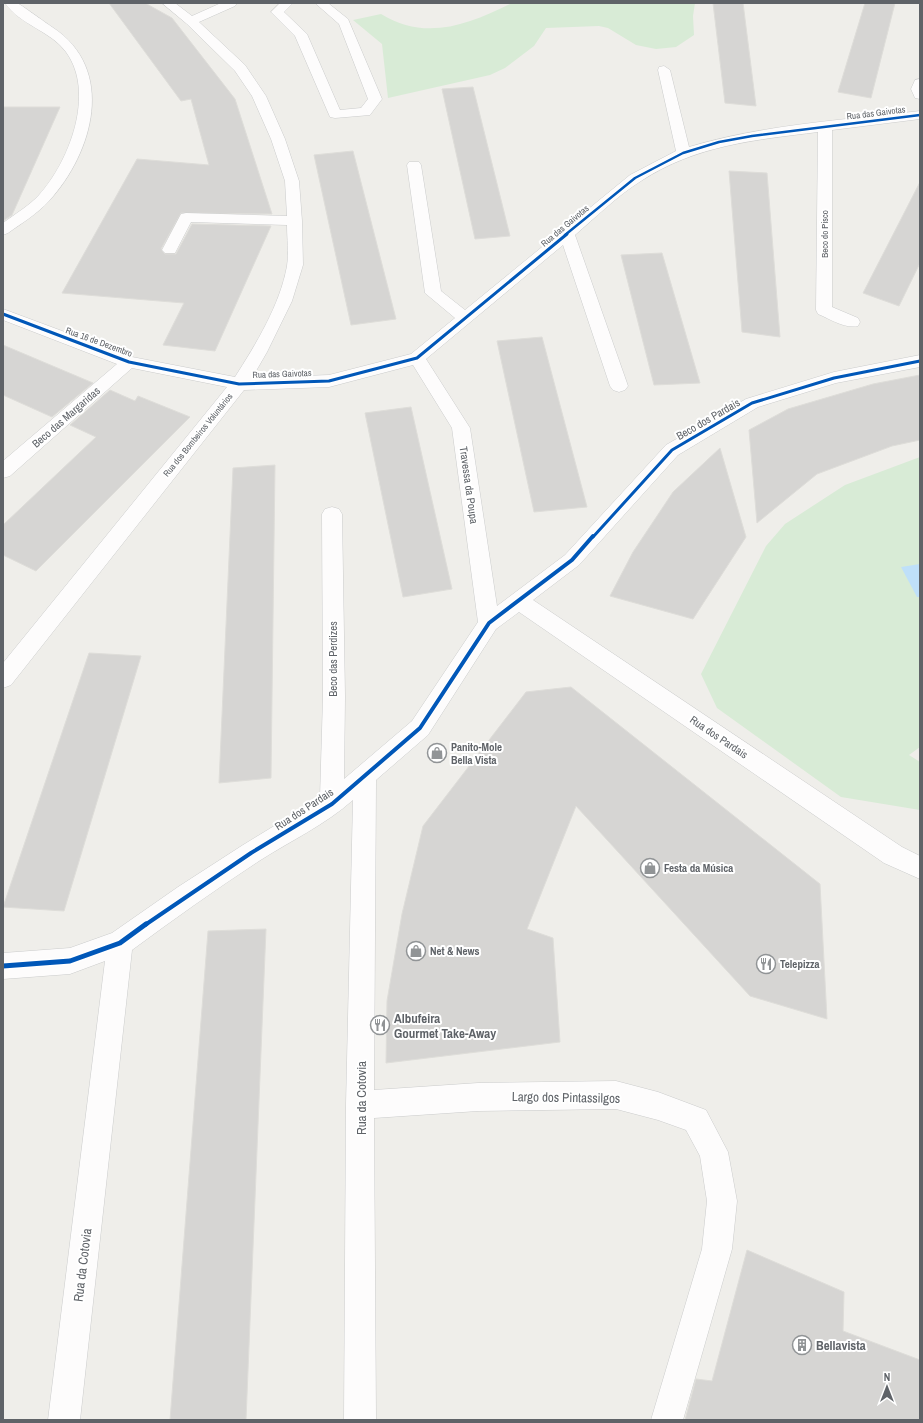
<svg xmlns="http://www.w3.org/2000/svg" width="923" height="1423" viewBox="0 0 923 1423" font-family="'Archivo Narrow',sans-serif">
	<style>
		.green { fill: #d8ebd6 }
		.water { fill: #bfe0f9 }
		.building { fill: #d6d5d3; stroke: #deddd9 }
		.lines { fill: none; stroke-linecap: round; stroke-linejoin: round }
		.minor-casing { stroke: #cbcccc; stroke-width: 1 }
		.minor { fill: #fdfcfc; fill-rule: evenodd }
		.cycleway-far3-casing { stroke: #fff; stroke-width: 4 }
		.cycleway-far2-casing { stroke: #fff; stroke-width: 5 }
		.cycleway-far1-casing { stroke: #fff; stroke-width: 6 }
		.cycleway-casing { stroke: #fff; stroke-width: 8 }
		.cycleway-far3 { stroke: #0057b8; stroke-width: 2.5 }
		.cycleway-far2 { stroke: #0057b8; stroke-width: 3 }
		.cycleway-far1 { stroke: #0057b8; stroke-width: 4 }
		.cycleway { stroke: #0057b8; stroke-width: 5 }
		.labels { text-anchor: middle; stroke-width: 4; stroke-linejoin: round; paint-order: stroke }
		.far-street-label { font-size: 9px; fill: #5f6368; stroke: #fff }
		.street-label { font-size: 11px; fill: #5f6368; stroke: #fff }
		.poi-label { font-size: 11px; font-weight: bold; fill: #5f6368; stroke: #fff; text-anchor: start }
		.near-poi-label { font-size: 13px; font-weight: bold; fill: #5f6368; stroke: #fff; text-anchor: start }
		.near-street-label { font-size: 13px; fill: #5f6368; stroke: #fff }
	</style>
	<rect width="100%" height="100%" fill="#efeeea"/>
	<g class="green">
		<path d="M512,3H695L693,16L694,35L676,47L656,49L636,45L608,28L599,26L546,28L534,46L505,68L490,75L388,98L382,44L353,20L381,14C426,42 469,24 512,3Z"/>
		<path d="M920,457V747L909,755L920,762V810L841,797L717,708L701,674L766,546L785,524L845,485Z"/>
	</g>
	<path class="water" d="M920,564V597H917L901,567Z"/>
	<g class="building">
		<path d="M109,3H145L172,18L235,99L272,214L181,213L161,249L165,254H176L192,224L271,226L215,351L163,345L184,303L62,293L137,159L209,165L191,99L181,101Z"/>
		<path d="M713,3H743L756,106L725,103Z"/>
		<path d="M865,3H895L871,98L838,92Z"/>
		<path d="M473,87L510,236L475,239L442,89Z"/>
		<path d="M3,107H60L12,215L3,221Z"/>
		<path d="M353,151L396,319L351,325L314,155Z"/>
		<path d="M729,171L767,173L780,337L742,332Z"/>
		<path d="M920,182V263L899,306L863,293Z"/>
		<path d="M662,253L700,383L654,385L621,255Z"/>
		<path d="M542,337L587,507L534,512L497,341Z"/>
		<path d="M3,345L93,383L52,417L3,395Z"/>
		<path d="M920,375V440L892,446L817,474L757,523L749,430L788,409L873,384Z"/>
		<path d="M110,390L135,401L138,396L190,417L36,571L3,555V525L96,437L70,425Z"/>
		<path d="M411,407L452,589L403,597L365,413Z"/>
		<path d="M720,448L746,537L693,619L610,596L633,552L673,492Z"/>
		<path d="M275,465L271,778L219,783L233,468Z"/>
		<path d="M89,653L141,656L64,911L3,907Z"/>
		<path d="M571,687L820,884L827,1019L750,996L576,806L527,929L553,938L560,1042L386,1063L387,1001L402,914L423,826L526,692Z"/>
		<path d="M266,929L246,1420H170L208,931Z"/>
		<path d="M747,1250L844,1292L843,1331L920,1360V1420H685L696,1379L712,1381Z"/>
	</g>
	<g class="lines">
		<g class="minor-casing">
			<g id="minor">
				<path d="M5,3C9,3 14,2 17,3C20,4 46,23 52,27C117,69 93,153 49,201C37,214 22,223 8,233L3,235V223C15,214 29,206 39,195C69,162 96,93 66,52C51,31 20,25 5,3Z"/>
				<path d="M162,3H175L192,16L221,3H237L235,6L199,22L245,65L266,96L285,139L299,181L302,221L303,265L292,301L267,352L252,378L329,375L411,354L455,318L425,293L407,165L409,162H419L421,165L441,291L465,310L630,175L676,151L658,70L659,67L664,66L670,70L689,147C761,125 844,120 920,111V119L832,130V307L858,318L860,322L858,326C845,329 830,319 818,314L816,310L818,132C755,140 696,145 641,181C618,195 595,218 575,235L628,386L625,390L619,392L613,390L610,386L563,245L426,359L470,428L497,606L565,555L666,445L746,399L834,372L920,355V367L836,383L758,407L678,455L579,565L533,600L902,847L920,856V879L884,863L519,612L496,629L428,735L376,780L374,1090L478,1083L616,1081L658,1092L706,1110L728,1152L737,1201L732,1249L683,1420H651L702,1249L707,1201L700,1156L686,1130L658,1120L616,1109L478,1111L374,1118L376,1420H344L346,1105L353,800C325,825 290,841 259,861C216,889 174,919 132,950L80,1420H48L105,961L70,974L3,979V953L70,948L112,933L178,887L243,845L320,798L323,697L322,514L325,509L332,507L339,509L342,514L345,697L344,779L412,721L478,622L452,428L413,365L329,387L244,390L11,685L3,688V663L227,387L132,368L10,476L3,478V461L117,364L3,320V309L132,357L235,377C256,344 280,305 287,266C289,253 287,238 287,225L191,222L175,253H165L162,250L181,214L186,213L287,216L285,181L271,139L252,96L235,71L187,24Z"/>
				<path d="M280,3H293L284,12L307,34L340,110L361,108L368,99L339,24L315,3H328L348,19L382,99L370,115L335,118L330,117L295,36L271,12Z"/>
				<path d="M920,79V99L915,98L911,89L915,80Z"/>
			</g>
		</g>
		<use href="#minor" class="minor"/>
		<g class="cycleway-far3-casing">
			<path id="cycleway-far3" d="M565,235L635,178L683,153L719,142L752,136L920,115"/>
		</g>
		<g class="cycleway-far2-casing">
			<g id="cycleway-far2">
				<path d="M3,314L129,362L239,384L329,381L417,358L567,234"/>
				<path d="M593,537L672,450L752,403L834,378L920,361"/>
			</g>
		</g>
		<g class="cycleway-far1-casing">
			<path id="cycleway-far1" d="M145,925L251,853L332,804L420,728L489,623L572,560L593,536"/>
		</g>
		<g class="cycleway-casing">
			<path id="cycleway" d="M3,966L70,961L120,943L146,924"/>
		</g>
		<use href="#cycleway-far3" class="cycleway-far3"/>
		<use href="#cycleway-far2" class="cycleway-far2"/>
		<use href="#cycleway-far1" class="cycleway-far1"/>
		<use href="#cycleway" class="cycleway"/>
	</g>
	<defs>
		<g id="shop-ring" transform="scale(1)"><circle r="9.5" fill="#fff" stroke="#919496" stroke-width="1.5"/><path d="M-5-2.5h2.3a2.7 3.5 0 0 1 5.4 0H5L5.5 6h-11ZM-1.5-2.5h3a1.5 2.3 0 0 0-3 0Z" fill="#919496"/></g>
		<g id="restaurant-ring" transform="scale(1)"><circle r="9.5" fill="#fff" stroke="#919496" stroke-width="1.5"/><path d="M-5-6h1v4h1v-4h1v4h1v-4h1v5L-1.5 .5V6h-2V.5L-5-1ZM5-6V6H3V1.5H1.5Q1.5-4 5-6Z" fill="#919496"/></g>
		<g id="building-ring" transform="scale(1)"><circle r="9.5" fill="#fff" stroke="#919496" stroke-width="1.5"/><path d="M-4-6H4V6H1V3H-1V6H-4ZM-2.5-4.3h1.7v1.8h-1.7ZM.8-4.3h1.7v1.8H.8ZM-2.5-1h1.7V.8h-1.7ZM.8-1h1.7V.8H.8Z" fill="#919496"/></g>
	</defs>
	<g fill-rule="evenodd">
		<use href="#shop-ring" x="437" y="753"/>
		<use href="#shop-ring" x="650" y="868"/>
		<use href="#shop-ring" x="416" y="951"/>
		<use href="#restaurant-ring" x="766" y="964"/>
		<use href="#restaurant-ring" x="380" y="1025"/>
		<use href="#building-ring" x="802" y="1345"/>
	</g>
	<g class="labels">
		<g class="far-street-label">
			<text transform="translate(876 113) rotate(-7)" y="3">Rua das Gaivotas</text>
			<text transform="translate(565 226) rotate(-40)" y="3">Rua das Gaivotas</text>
			<text transform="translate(825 234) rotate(-90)" y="3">Beco do Pisco</text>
			<text transform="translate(99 342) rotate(20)" y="3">Rua 16 de Dezembro</text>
			<text transform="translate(282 374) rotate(-2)" y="3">Rua das Gaivotas</text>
			<text transform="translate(198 435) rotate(-51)" y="3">Rua dos Bombeiros Voluntários</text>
		</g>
		<g class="street-label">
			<text transform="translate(66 417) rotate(-41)" y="4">Beco das Margaridas</text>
			<text transform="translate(708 419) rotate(-30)" y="4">Beco dos Pardais</text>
			<text transform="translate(469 485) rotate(82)" y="4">Travessa da Poupa</text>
			<text transform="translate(333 659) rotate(-90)" y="4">Beco das Perdizes</text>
			<text transform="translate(719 737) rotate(34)" y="4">Rua dos Pardais</text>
			<text transform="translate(304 809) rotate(-33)" y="4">Rua dos Pardais</text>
		</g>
		<g class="poi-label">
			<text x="451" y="751">Panito-Mole<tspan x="451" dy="13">Bella Vista</tspan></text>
			<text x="664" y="872">Festa da Música</text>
			<text x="430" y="955">Net &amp; News</text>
			<text x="780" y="968">Telepizza</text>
		</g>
		<g class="near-poi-label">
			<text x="394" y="1023">Albufeira<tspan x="394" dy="15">Gourmet Take-Away</tspan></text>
			<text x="816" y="1350">Bellavista</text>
		</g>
		<g class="near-street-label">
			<text transform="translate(566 1097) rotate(1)" y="5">Largo dos Pintassilgos</text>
			<text transform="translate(361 1098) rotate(-90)" y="5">Rua da Cotovia</text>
			<text transform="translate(82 1265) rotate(-83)" y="5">Rua da Cotovia</text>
		</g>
	</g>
	<rect width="923" height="1423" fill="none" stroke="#5f6368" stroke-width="8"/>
	<g transform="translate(887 1387)" stroke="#ffffff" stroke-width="3" paint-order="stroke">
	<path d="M0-3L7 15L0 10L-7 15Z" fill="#5f6368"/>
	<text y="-6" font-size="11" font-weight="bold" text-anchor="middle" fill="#5f6368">N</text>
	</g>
</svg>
